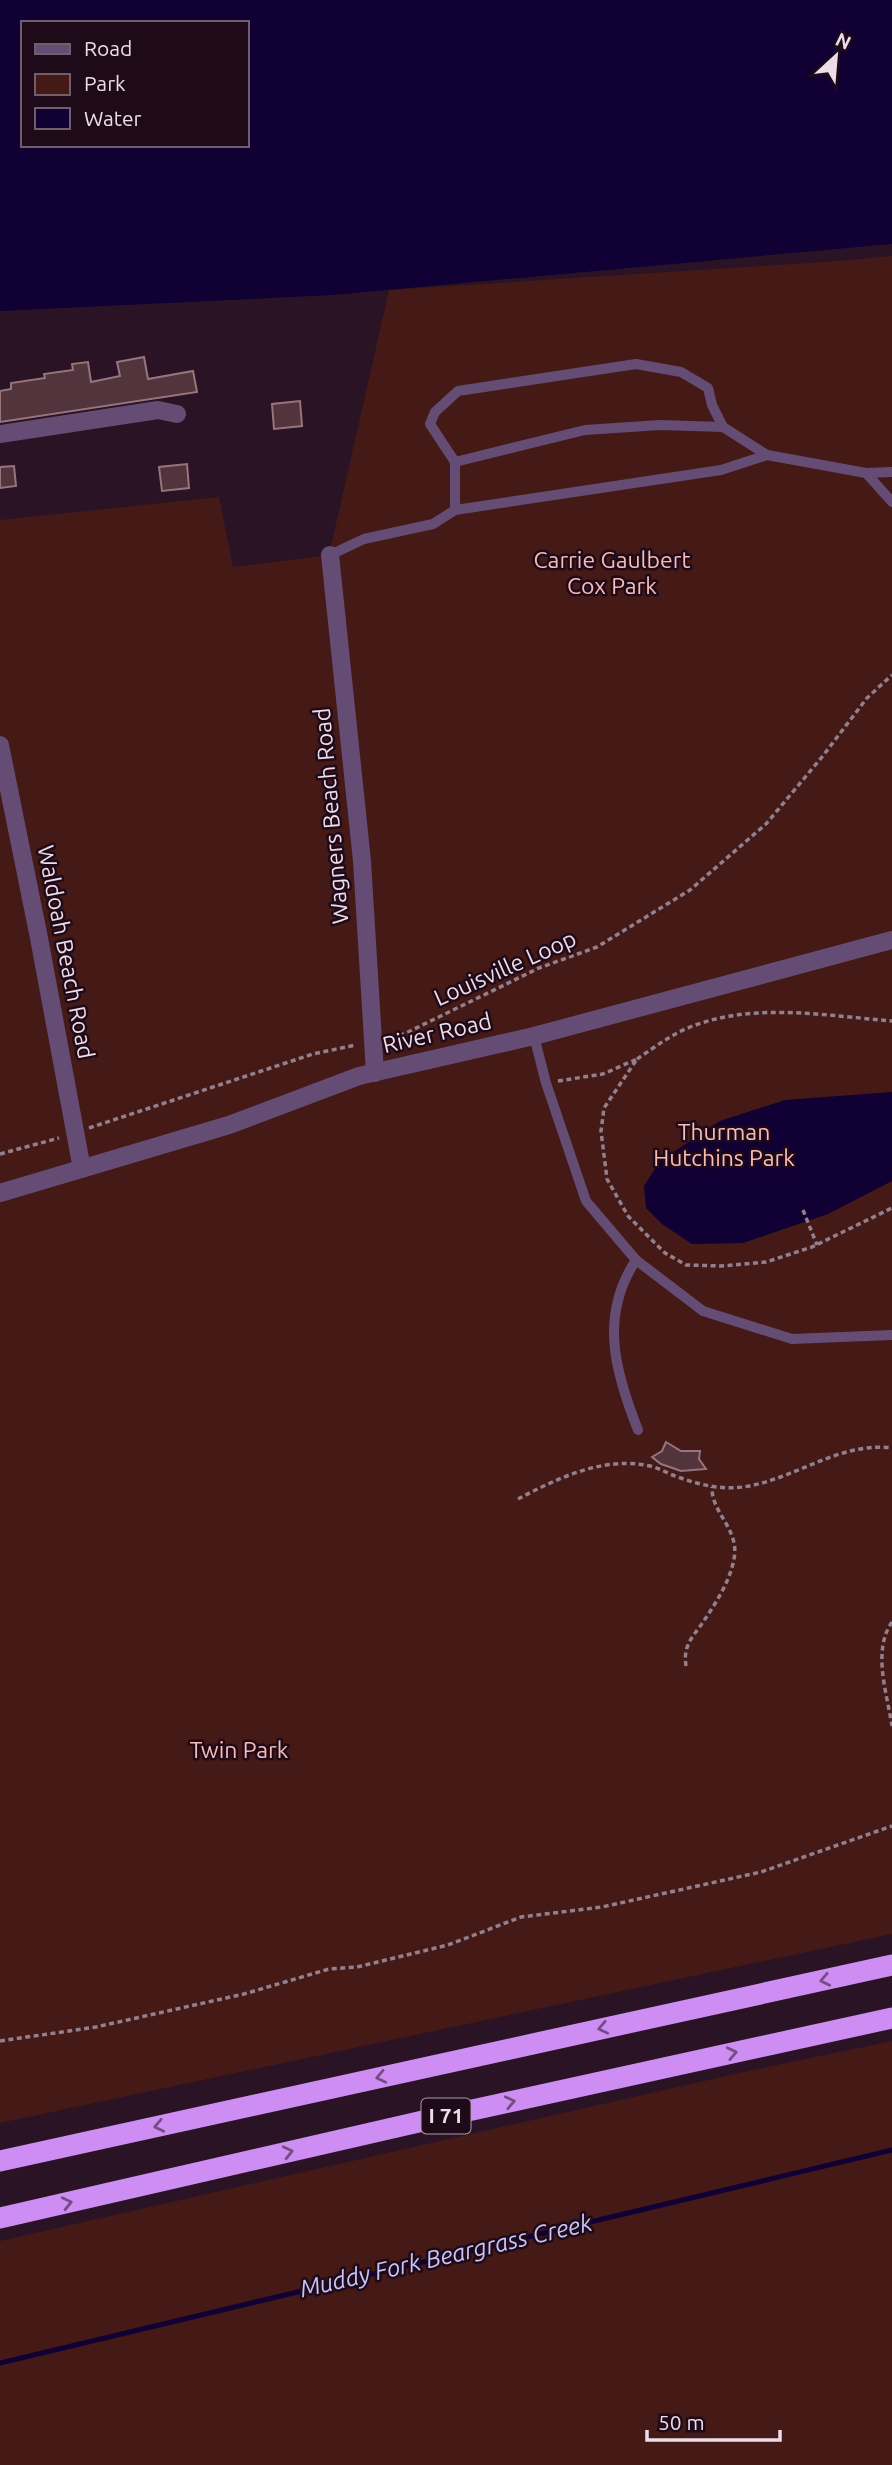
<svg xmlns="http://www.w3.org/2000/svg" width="892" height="2465" viewBox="0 0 892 2465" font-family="Ubuntu,sans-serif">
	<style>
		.green { fill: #441916 }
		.water { fill: #100034; fill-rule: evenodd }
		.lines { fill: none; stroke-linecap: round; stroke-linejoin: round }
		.stream { stroke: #100034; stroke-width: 5 }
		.building { fill: #52343c; stroke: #98747d; stroke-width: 2 }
		.path { stroke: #93808e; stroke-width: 3.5; stroke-dasharray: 5 3.5; stroke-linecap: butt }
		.service { stroke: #654c74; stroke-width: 10 }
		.minor { stroke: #654c74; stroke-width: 18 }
		.tertiary { stroke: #654c74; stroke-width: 18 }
		.motorway { stroke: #cd8df2; stroke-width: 21 }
		.oneway { stroke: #764c86 }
		.labels { text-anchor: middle; stroke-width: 5; stroke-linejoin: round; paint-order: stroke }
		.shield { fill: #1f0a1a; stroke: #af9eaa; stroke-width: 2 }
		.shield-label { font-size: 21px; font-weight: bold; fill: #eddde8 }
		.park-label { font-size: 23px; fill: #fabbb3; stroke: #1f0a1a }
		.street-label { font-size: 23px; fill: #eddde8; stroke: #1f0a1a }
		.water-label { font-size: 24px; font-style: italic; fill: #c8c5fb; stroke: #1f0a1a }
	</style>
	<rect width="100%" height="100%" fill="#291324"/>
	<g class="green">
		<path d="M892,256V1934L0,2123V520L219,497L233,567L329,555L389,290L838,261Z"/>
		<path d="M892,2041V2465H0V2241L748,2071Z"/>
	</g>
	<g class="water">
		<path d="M0,0H892V244L332,295L0,311ZM23,23H247V145H23Z"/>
		<path d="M892,1092V1181L828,1214L743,1243L692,1244L662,1224L646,1208L644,1186L660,1161L720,1121L785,1100Z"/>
	</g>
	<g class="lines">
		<path class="stream" d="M0,2363L892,2150"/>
	</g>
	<g class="building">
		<path d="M144,357L148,379L193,371L197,392L0,422V391L11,389V383L45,378L44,374L73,370L72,364L88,362L91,382L120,376L117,362Z"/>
		<path d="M300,401L302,426L274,429L272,404Z"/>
		<path d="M187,464L189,488L162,491L159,467Z"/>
		<path d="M14,466L16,486L0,488V467Z"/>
		<path d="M666,1442L681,1451H700L699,1459L706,1469L681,1471L661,1464L652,1457L662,1451Z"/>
	</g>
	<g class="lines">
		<g class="path">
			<path d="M391,1037L404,1034L539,968L597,947L690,890L766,824L822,757L867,698L892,675"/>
			<path d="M637,1059C655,1047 673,1033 693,1026C755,1002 828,1016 892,1021"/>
			<path d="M558,1081L603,1074L637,1059L604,1108L601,1131L607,1179L628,1216L665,1253L686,1265L721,1266L766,1262L812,1247L892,1208"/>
			<path d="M89,1128L313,1054L356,1045"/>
			<path d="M0,1154L59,1138"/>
			<path d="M803,1210L817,1245"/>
			<path d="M518,1499C558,1478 603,1456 650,1466C659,1468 667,1473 675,1476C697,1484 719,1490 743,1487C794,1480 840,1441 892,1448"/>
			<path d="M892,1622C872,1651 887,1693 892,1726"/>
			<path d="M686,1666C685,1659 685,1652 688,1645C691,1637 698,1630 703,1622C716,1603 730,1581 734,1559C740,1529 711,1513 712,1487"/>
			<path d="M0,2041L96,2027L244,1994L329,1969L357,1967L448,1945L521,1917L602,1907L761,1872L892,1826"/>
		</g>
		<g class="service">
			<path d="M767,455L721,470L455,510V462L585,430L660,425L723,427L767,455L866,473L892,472"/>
			<path d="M455,462L430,424L435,412L458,391L636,364L681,372L708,388L712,405L723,427"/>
			<path d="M866,473L892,502"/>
			<path d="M330,555L364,539L433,524L455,510"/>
			<path d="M534,1036L546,1083L586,1201L636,1260L703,1311L792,1339L892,1335"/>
			<path d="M636,1260C599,1316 615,1372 638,1430"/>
		</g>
		<g class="minor">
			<path d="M0,434L158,410L177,414"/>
			<path d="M330,555L362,861L375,1073"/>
			<path d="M0,745L39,938L82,1169"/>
		</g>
		<path class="tertiary" d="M0,1193L229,1125L359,1076L534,1036L892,940"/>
		<g class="motorway">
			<path d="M0,2161L892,1965"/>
			<path d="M0,2218L436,2118L892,2018"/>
		</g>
	</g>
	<defs><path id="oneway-chevron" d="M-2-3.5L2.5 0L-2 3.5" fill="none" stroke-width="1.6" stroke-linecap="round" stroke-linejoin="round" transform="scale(1.75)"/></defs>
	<g class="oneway">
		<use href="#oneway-chevron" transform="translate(825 1980) rotate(168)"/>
		<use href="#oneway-chevron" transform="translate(603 2028) rotate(168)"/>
		<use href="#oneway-chevron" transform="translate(732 2053) rotate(-12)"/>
		<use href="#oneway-chevron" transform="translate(381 2077) rotate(168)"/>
		<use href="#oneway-chevron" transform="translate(510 2102) rotate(-12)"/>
		<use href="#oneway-chevron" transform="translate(159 2126) rotate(168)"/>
		<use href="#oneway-chevron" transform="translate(288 2152) rotate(-13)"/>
		<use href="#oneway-chevron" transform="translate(67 2203) rotate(-13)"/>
	</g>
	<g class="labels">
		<rect class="shield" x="421.5" y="2098.5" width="49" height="35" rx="5"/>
		<g class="shield-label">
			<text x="446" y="2123">I 71</text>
		</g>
		<g class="park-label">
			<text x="612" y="568">Carrie Gaulbert<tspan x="612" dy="26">Cox Park</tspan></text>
			<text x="724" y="1140">Thurman<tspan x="724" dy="26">Hutchins Park</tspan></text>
			<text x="239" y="1758">Twin Park</text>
		</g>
		<g class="street-label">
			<text transform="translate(331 816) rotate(-95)" y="8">Wagners Beach Road</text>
			<text transform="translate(66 952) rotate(79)" y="8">Waldoah Beach Road</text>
			<text transform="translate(505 968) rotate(-24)" y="8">Louisville Loop</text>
			<text transform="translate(437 1033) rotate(-13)" y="8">River Road</text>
		</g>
		<g class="water-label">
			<text transform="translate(446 2256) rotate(-13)" y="8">Muddy Fork Beargrass Creek</text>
		</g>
	</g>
	<rect x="21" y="21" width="228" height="126" fill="#1f0a1a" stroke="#715e6c" stroke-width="2"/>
	<rect x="35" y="44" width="35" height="10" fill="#654c74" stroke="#715e6c" stroke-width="2"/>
	<text x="84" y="56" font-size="21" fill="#eddde8">Road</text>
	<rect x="35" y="74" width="35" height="21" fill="#441916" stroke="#715e6c" stroke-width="2"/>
	<text x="84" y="91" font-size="21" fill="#eddde8">Park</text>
	<rect x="35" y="108" width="35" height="21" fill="#100034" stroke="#715e6c" stroke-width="2"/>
	<text x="84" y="126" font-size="21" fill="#eddde8">Water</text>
	<g transform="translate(836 56) rotate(26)" stroke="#1f0a1a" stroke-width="5" paint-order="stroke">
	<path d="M0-5L12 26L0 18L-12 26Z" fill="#eddde8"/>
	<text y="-10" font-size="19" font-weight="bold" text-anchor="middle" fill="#eddde8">N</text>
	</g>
	<path d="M647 2430v10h133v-10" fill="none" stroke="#eddde8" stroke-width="3.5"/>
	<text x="658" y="2430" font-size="21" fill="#eddde8" stroke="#1f0a1a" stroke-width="5" paint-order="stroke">50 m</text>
</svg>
